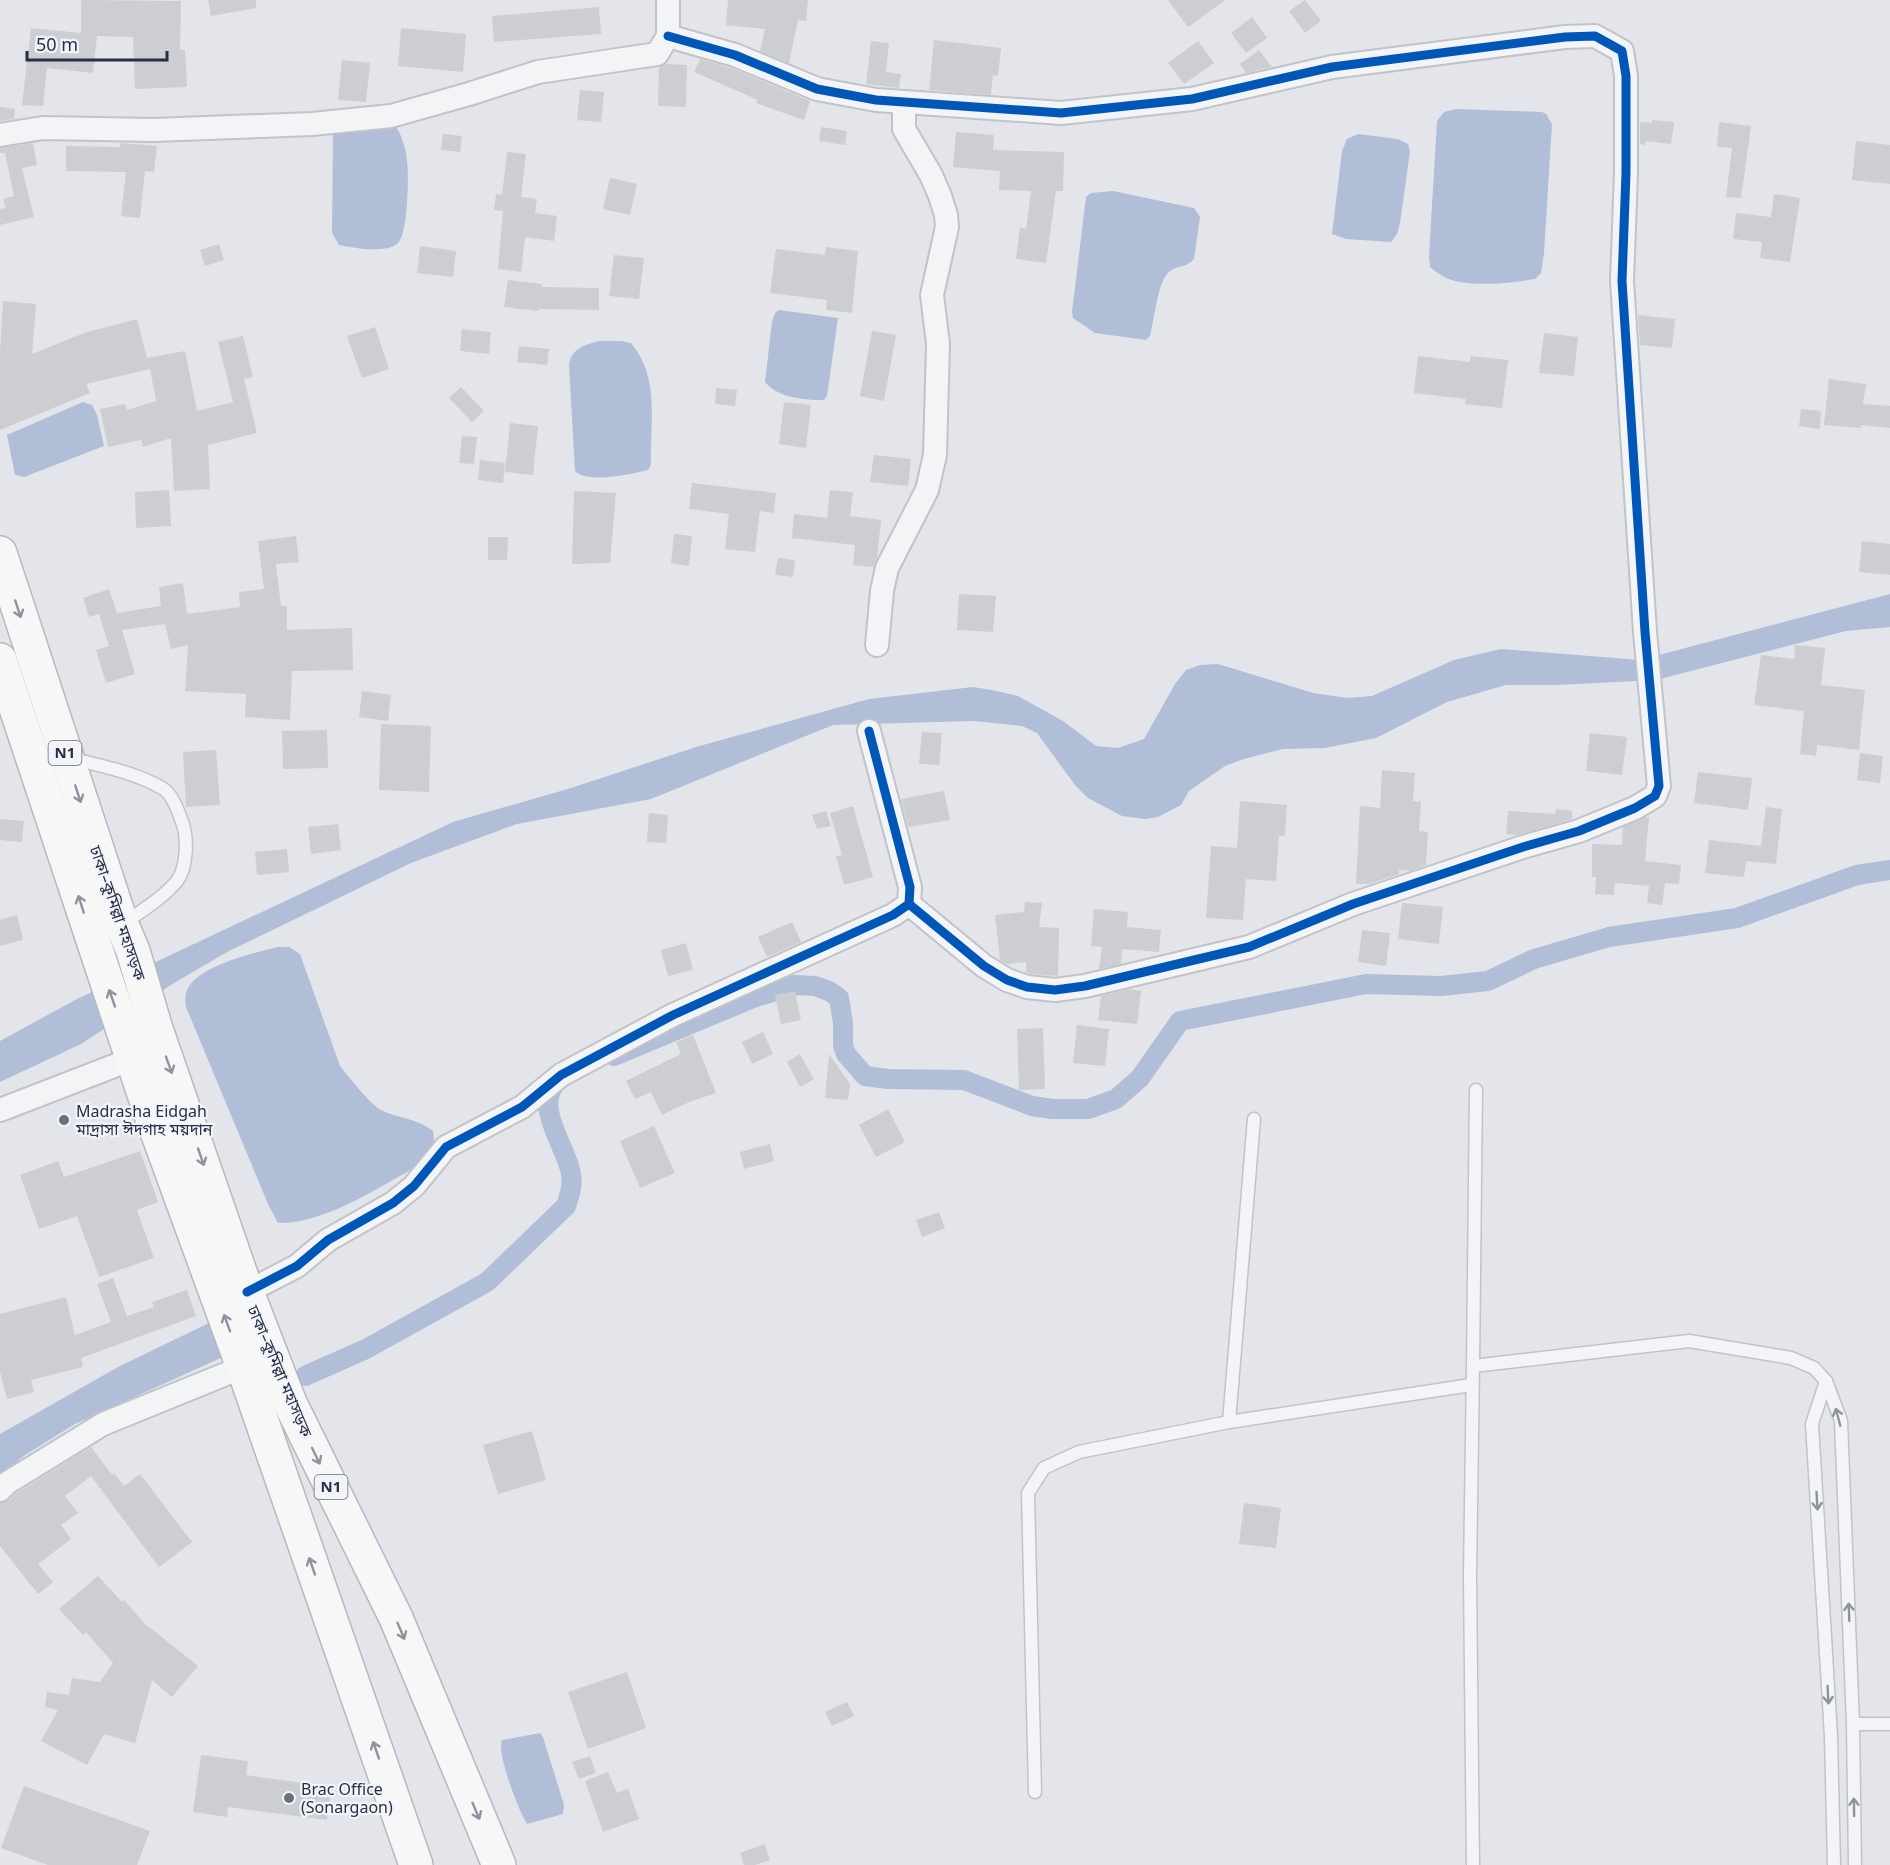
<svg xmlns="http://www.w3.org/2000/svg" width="1890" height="1865" viewBox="0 0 1890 1865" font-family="'Noto Sans','Noto Sans Bengali',sans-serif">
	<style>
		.water { fill: #b0bed7 }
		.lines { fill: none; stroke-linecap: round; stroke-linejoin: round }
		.canal { stroke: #b0bed7; stroke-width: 20 }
		.building { fill: #ccced2 }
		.service-casing { stroke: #c2c3c8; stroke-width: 15 }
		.minor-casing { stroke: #c2c3c8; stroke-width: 26 }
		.trunk-casing { stroke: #b6b8bf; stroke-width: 36 }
		.service { stroke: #f3f4f6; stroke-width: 12 }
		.minor { stroke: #f3f4f6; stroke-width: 22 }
		.trunk { stroke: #f7f7f8; stroke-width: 33 }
		.cycleway-casing { stroke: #f2f4f8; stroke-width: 13 }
		.cycleway { stroke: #0057b8; stroke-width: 9 }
		.oneway { stroke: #90939e }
		.oneway2 { stroke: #8e929e }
		.poi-dot { fill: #6a6f7f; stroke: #f2f4f8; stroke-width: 2 }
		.labels { text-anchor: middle; stroke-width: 4.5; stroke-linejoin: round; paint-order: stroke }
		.shield { fill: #f2f4f8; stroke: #656a7b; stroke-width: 1.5 }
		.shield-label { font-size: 15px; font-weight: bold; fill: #282f45 }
		.street-label { font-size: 16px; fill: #282f45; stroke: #f2f4f8 }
		.poi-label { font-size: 16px; fill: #282f45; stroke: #f2f4f8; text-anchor: start }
	</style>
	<rect width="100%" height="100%" fill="#e4e5ea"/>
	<g class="water">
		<path d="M1456,109L1542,112L1546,114L1552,124L1544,253L1541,273L1535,279C1511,283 1469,288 1446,278C1440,275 1435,271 1430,267L1429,256L1437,121L1444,112Z"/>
		<path d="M395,126C402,134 406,150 407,161C409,175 408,234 398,243C387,254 354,248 339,245L332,233L333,132Z"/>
		<path d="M1358,134L1398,139L1408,144L1410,151L1400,223L1397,234L1391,242L1346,239L1332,234L1342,151L1347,139Z"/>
		<path d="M1113,191L1194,208L1200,217L1194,259C1187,268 1177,265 1169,272C1158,280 1154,321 1150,336L1146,340L1095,333L1073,318L1072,312L1086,197L1091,193Z"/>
		<path d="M779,310L838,318L827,396L824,400C804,400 778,398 765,382L772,322L775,313Z"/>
		<path d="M599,341H621L631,343C660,377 650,423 651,464L648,470C631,474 588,484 575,471L569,364C572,348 585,345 599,341Z"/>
		<path d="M83,402L92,405L97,415L104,446L24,477L15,475L7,435Z"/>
		<path d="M1890,594V627L1846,631L1656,680L1557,685H1506L1447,702L1376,738L1325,748L1283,749L1244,759L1225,766L1189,791L1181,805L1158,817L1145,819L1122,816L1088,798L1075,785L1037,733L1022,726L974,721L833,725L651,799L517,824L411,863L229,951L174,983L81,1044L0,1082V1041L75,1000L453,822L571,788L696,747L869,699L973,687L992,690L1018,696L1063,721L1096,746L1118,748L1144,739L1175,684L1186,670L1200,665L1218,664L1313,693L1348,698L1372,696L1454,660L1501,649L1640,660Z"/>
		<path d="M278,947H289L300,954L340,1066C348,1076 370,1104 381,1110C399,1119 417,1118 433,1131L434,1141L433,1157C389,1181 328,1224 278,1223L268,1204L186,1007C185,1003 185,997 186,993C194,966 254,953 278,947Z"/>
		<path d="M213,1321L223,1357L75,1424L25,1455L0,1475V1434L118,1367Z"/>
		<path d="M540,1733L543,1737L564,1805L563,1814L527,1824C519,1811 496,1753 502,1740Z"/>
	</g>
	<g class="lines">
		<g class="canal">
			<path d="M614,1056L753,998L794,985L815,986L829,991L839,998L843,1023V1045L846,1054L865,1076L888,1079L964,1080L1032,1106L1052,1109H1088L1116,1099L1140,1078L1180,1021L1366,984L1441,986L1488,981L1534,959L1609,937L1737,918L1857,875L1890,870"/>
			<path d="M305,1376L366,1349L487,1282L566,1206C570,1195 573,1185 571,1174C567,1146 528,1101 562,1078"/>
		</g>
	</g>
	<g class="building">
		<path d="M81,0L181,1L180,50H185L187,87L135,89L133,37L97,36L93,73L47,68L43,106L22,105L31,28L81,33Z"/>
		<path d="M208,0H256V8L211,16Z"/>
		<path d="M728,0H808L806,21L798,20L789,63L760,51L765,29L726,25Z"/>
		<path d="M1168,0H1225L1188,27Z"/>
		<path d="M1305,0L1321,21L1305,33L1289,11Z"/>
		<path d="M599,7L601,34L494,42L492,16Z"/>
		<path d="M1252,17L1267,38L1246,53L1231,33Z"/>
		<path d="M401,28L466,34L463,72L398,66Z"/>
		<path d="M934,40L1001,48L998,76L993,75L991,95L929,90Z"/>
		<path d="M871,41L889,43L886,72L901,74L899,88L866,84Z"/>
		<path d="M1198,41L1214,63L1184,84L1168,63Z"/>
		<path d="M1259,50L1272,67L1246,73L1240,64Z"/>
		<path d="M700,59L731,68L810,101L804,120L756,103L758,100L694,72Z"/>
		<path d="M342,60L370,63L366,102L338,100Z"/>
		<path d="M665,64L687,65L686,107L658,106L659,67Z"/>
		<path d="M580,90L604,92L601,122L577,120Z"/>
		<path d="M0,107L15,109L14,119L0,121Z"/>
		<path d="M1652,120L1674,122L1671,144L1646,141L1645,145L1640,144V122L1652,123Z"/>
		<path d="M1719,122L1751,126L1741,198L1726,197L1732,148L1717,147Z"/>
		<path d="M821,127L847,131L845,145L819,141Z"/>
		<path d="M956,132L994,135L993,150L1064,152L1063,191H1056L1046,263L1016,259L1020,228L1026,229L1031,191L999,190L1000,171L953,167Z"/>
		<path d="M443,134L462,136L460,152L441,150Z"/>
		<path d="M1856,141L1890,145V184L1852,180Z"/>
		<path d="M33,143L37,165L22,168L34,217L0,225V209L6,208L3,199L14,196L5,153H0V148Z"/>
		<path d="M121,143L157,146L154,172L145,171L140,218L121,216L126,172L66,171V146L120,147Z"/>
		<path d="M507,152L526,154L521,197L537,199L535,213L557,216L554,241L525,237L521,272L498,269L503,211L494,210L496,194L502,195Z"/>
		<path d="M610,178L637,184L630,215L603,209Z"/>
		<path d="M1774,194L1800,198L1790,262L1760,258L1762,242L1733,239L1736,213L1771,217Z"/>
		<path d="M219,244L224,260L205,266L200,250Z"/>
		<path d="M420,246L456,251L453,277L417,273Z"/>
		<path d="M826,247L858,251L852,313L826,310L827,300L770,293L776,249L825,255Z"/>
		<path d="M614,255L644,258L639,299L609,296Z"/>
		<path d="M508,280L542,284V287L599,288V310L539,309V311L504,307Z"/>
		<path d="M3,301L36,304L32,354L84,333L137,319L147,358L185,351L197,411L233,402L218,342L243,336L253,377L244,379L257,433L208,445L210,489L174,491L171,438L143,447L141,440L108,447L100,409L125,404L127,410L156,401L150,369L86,384L90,393L0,430V351Z"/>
		<path d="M1638,315L1675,319L1672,348L1640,345Z"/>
		<path d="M375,327L389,369L362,378L347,336Z"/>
		<path d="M462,329L491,332L489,354L460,351Z"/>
		<path d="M872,331L896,335L884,401L860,396Z"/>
		<path d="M1544,333L1578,337L1574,376L1539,373Z"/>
		<path d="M519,346L549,349L547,365L517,362Z"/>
		<path d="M1418,356L1470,362L1471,356L1508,360L1502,408L1465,404L1466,399L1414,393Z"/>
		<path d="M1829,379L1866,384L1863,404L1890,406V428L1861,425V428L1824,425Z"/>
		<path d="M461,387L484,411L472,422L449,398Z"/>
		<path d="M716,388L737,390L735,406L715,404Z"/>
		<path d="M784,402L811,405L806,448L779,444Z"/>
		<path d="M1801,409L1821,411L1820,429L1799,426Z"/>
		<path d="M510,423L538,426L533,475L505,472Z"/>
		<path d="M462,436L477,437L474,464L459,463Z"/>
		<path d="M874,455L911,459L908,486L870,482Z"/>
		<path d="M480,460L505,463L503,483L478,480Z"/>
		<path d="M692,483L776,493L774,513L760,511L755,552L725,549L729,514L689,509Z"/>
		<path d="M169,490L171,526L136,528L135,492Z"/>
		<path d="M830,490L853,492L850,516L881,520L877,558L873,567L853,565L855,545L792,538L794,514L827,518Z"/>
		<path d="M574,491L616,493L610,563L572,564Z"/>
		<path d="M674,534L692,536L689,566L671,563Z"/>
		<path d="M296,536L299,562L276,564L281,606H287V630L352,628L353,670L292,671L290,720L245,717L246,694L185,691L188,645L171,649L165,624L122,630L135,674L106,683L96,650L109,646L99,614L89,617L83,598L109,589L117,613L161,606L159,587L183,583L187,614L240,607L239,592L264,589L258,541Z"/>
		<path d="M488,537H508L507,560H488Z"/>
		<path d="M1862,541L1890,544V575L1859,572Z"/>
		<path d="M778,558L795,560L793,577L775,575Z"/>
		<path d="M959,594L996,596L993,632L957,630Z"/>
		<path d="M1795,645L1825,648L1821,685L1865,690L1859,750L1817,745L1816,756L1800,754L1804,711L1754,705L1761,655L1794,659Z"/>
		<path d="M362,691L391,695L388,721L359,717Z"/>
		<path d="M381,724L431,726L429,792L379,790Z"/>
		<path d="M327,730L328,768L283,769L282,731Z"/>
		<path d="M922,732L942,733L939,765L919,764Z"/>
		<path d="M1590,733L1627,737L1622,775L1586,771Z"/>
		<path d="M216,750L220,805L186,807L183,752Z"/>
		<path d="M1860,753L1883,756L1880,783L1857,780Z"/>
		<path d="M1382,770L1415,773L1413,801L1421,802L1419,831L1428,832L1426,865L1410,871L1399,870V874L1369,884H1356L1360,806L1380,808Z"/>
		<path d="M1698,772L1752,778L1748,810L1694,803Z"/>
		<path d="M944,791L950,820L908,827L901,799Z"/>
		<path d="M1240,801L1287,805L1285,836H1279L1276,881L1246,879L1243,920L1206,918L1211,846L1237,848Z"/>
		<path d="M853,806L873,877L844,885L836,856L842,855L830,813Z"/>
		<path d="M1766,807L1782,809L1776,864L1746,861L1744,877L1705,873L1709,840L1761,846Z"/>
		<path d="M1556,809L1572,811V819L1518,835L1506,834L1508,811L1555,814Z"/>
		<path d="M826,811L831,826L817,829L812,815Z"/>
		<path d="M649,813L668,815L666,843L647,842Z"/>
		<path d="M1646,817L1649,818L1645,861L1681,865L1679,884L1665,883L1662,905L1647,903L1649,886L1615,883L1614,895L1595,894L1596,877H1592V844L1622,845L1623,827Z"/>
		<path d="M0,819L24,821L22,842L0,840Z"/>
		<path d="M338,824L341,850L311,854L308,827Z"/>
		<path d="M287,849L289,872L257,875L255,852Z"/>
		<path d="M1025,902L1042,903L1039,927L1059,928L1058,976L1030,974L1026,972V962L1007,964L1000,960L995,915L1024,912Z"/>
		<path d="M1402,903L1443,907L1439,944L1398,939Z"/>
		<path d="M1094,909L1128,912L1127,927L1161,930L1159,952L1122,949L1121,964L1099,969L1102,947L1091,946Z"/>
		<path d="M17,915L23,940L0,946V920Z"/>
		<path d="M792,922L801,942L767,957L758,937Z"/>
		<path d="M1362,930L1390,933L1386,966L1358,962Z"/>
		<path d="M686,943L693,970L668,976L661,950Z"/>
		<path d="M1130,989L1141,991L1137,1024L1098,1020L1101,996Z"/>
		<path d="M795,991L801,1020L781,1024L775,995Z"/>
		<path d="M1077,1025L1109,1029L1105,1066L1073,1063Z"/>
		<path d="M1043,1028L1045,1089L1019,1090L1017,1029Z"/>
		<path d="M763,1032L773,1054L752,1064L742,1042Z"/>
		<path d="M693,1035L716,1093L689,1102L662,1115L651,1092L635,1099L626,1081L681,1054L676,1042Z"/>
		<path d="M800,1054L814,1079L800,1087L787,1062Z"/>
		<path d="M829,1054L850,1084L848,1100L825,1098Z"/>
		<path d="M888,1109L905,1142L876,1157L859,1125Z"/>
		<path d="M654,1126L675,1173L640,1188L620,1141Z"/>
		<path d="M770,1144L774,1161L744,1169L740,1152Z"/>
		<path d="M140,1151L158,1202L137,1210L154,1258L99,1277L77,1216L39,1229L20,1175L58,1161L64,1177Z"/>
		<path d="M939,1212L945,1228L922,1237L916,1220Z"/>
		<path d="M113,1278L127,1316L154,1307L152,1302L187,1290L196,1316L81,1358L83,1367L31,1380L34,1392L7,1399L0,1372V1314L66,1297L75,1335L111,1322L97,1284Z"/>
		<path d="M532,1431L546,1480L498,1494L483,1445Z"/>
		<path d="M91,1447L112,1475L114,1473L124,1486L140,1474L192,1542L159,1567L91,1476L65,1496L78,1513L61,1525L71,1539L38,1564L53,1582L38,1594L0,1546V1503L9,1500L15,1494Z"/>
		<path d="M1244,1503L1281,1508L1276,1548L1239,1544Z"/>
		<path d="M98,1576L122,1602L124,1600L144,1623L198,1666L172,1697L152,1680L135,1743L104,1734L87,1765L41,1741L58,1710L45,1707L47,1692L69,1695L72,1678L100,1682L113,1663L86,1632L83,1635L59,1609Z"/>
		<path d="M627,1672L646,1728L588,1749L568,1692Z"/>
		<path d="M847,1702L854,1716L832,1726L825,1712Z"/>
		<path d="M201,1755L248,1761L246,1775L331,1787L327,1820L228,1807L227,1817L193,1812Z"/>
		<path d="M590,1756L596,1773L579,1779L572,1762Z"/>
		<path d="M608,1772L617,1793L628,1789L639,1819L603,1832L585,1781Z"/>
		<path d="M24,1786L150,1831L137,1865H48L1,1848Z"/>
		<path d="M765,1844L770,1860L755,1865H744L740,1853Z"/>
	</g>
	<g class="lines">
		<g class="service-casing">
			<g id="service">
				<path d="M70,758C101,766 134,772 162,788C172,794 177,808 181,819C188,835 188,866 177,881C163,898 141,911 123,924"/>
				<path d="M1473,1366L1476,1090"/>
				<path d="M1826,1381L1812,1424L1831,1736L1834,1865"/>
				<path d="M1229,1422L1254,1119"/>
				<path d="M1853,1724H1890"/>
				<path d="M1035,1792L1028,1493L1044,1468L1079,1452L1229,1422L1471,1385"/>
				<path d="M1473,1865L1470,1576L1473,1366L1689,1341L1791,1358L1814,1368L1826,1381L1841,1421L1853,1724L1855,1865"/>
			</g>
		</g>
		<g class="minor-casing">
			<g id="minor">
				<path d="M668,36L735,55L817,89L876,100L1061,113L1192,99L1332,67L1565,37L1595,36L1622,51L1626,76V173L1622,281L1645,632L1659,786L1655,796L1635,808L1579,831L1523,847L1353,904L1249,947L1085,986L1055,990L1027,987L1007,980L984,966L909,904"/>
				<path d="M0,135L43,128L154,130L312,124L391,116L469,94L538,72L657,54L668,36V0"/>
				<path d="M877,645L882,591L887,568L927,490L935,455L938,344L932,295L947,227L946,215L940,196L931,175L904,129V102"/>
				<path d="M0,1110L132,1059"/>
				<path d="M247,1292L297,1266L328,1240L393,1203L414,1186L446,1147L522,1107L561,1075L673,1015L893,915L909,904L910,887L869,731"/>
				<path d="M0,1490L7,1483L103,1424L243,1367"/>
			</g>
		</g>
		<g class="trunk-casing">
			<g id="trunk">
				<path d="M0,553L122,925L133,951L156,1029L247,1292L290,1403L396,1618L499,1865"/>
				<path d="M0,660L152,1118L243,1367L416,1865"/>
			</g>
		</g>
		<use href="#service" class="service"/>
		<use href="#minor" class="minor"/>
		<use href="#trunk" class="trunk"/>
		<g class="cycleway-casing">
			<g id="cycleway">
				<path d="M668,36L735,55L817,89L876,100L1061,113L1192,99L1332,67L1565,37L1595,36L1622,51L1626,76V173L1622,281L1645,632L1659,786L1655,796L1635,808L1579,831L1523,847L1353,904L1249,947L1085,986L1055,990L1027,987L1007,980L984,966L909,904"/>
				<path d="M247,1292L297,1266L328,1240L393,1203L414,1186L446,1147L522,1107L561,1075L673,1015L893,915L909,904L910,887L869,731"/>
			</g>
		</g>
		<use href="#cycleway" class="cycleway"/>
	</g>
	<defs><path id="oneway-shaft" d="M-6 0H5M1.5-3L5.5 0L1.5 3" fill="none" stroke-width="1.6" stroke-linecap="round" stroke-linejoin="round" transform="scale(1.5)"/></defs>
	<g class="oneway">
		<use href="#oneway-shaft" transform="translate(18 609) rotate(72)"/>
		<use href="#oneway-shaft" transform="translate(78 794) rotate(72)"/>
		<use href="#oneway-shaft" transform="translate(81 904) rotate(-108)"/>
		<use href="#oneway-shaft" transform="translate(112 998) rotate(-109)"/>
		<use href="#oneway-shaft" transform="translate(169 1065) rotate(70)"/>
		<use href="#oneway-shaft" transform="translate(201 1157) rotate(71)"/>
		<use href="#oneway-shaft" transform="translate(227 1323) rotate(-110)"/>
		<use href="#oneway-shaft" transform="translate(316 1456) rotate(64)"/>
		<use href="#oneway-shaft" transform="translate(312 1566) rotate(-109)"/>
		<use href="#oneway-shaft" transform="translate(401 1631) rotate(67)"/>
		<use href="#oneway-shaft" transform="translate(376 1750) rotate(-109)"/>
		<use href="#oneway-shaft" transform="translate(476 1811) rotate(67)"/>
	</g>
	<g class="oneway2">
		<use href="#oneway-shaft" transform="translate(1838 1417) rotate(-105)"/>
		<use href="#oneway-shaft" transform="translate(1817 1501) rotate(87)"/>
		<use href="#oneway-shaft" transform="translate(1849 1612) rotate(-92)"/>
		<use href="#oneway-shaft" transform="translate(1828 1695) rotate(87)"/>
		<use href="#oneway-shaft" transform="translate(1854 1807) rotate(-91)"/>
	</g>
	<g class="poi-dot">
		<circle cx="64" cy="1120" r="6"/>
		<circle cx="289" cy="1798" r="6"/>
	</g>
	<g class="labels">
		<g class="shield">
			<rect x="48.5" y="741" width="33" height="24" rx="4.5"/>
			<rect x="314.5" y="1475" width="33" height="24" rx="4.5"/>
		</g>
		<g class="shield-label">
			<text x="65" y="758">N1</text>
			<text x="331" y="1492">N1</text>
		</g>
		<g class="street-label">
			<text transform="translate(118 913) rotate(71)" y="6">ঢাকা–কুমিল্লা মহাসড়ক</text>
			<text transform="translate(280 1371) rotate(67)" y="6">ঢাকা–কুমিল্লা মহাসড়ক</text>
		</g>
		<g class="poi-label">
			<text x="76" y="1117">Madrasha Eidgah<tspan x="76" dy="18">মাদ্রাসা ঈদগাহ ময়দান</tspan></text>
			<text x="301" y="1795">Brac Office<tspan x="301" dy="18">(Sonargaon)</tspan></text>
		</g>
	</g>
	<path d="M27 51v9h140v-9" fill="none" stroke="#282f45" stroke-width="3"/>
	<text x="36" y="51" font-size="18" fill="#282f45" stroke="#f2f4f8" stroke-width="4.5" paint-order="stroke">50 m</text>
</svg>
